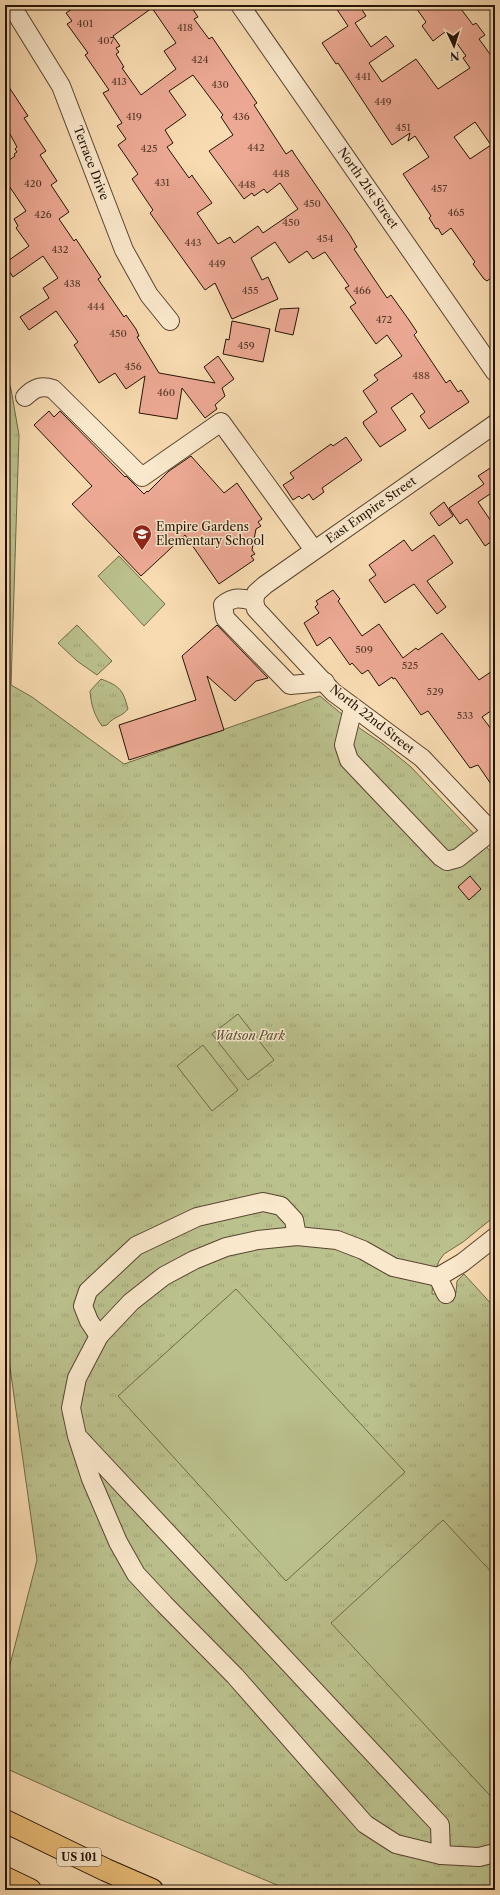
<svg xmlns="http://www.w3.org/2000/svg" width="500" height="1895" viewBox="0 0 500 1895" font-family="'Libre Caslon Text',serif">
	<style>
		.grass { fill: url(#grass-tufts); stroke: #6f6a49 }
		.pitch { fill: #bbc18d; stroke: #6f6a49 }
		.building { fill: #eda994; stroke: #231305; fill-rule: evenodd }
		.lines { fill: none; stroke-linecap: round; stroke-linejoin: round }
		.minor-casing { stroke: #584530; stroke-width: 20 }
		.highway-casing { stroke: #231305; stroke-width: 24 }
		.minor { stroke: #fae8cc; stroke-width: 18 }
		.highway { stroke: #ecbe78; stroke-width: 22 }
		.labels { text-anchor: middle; stroke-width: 3; stroke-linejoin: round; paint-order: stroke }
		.number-label { font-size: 10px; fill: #563829 }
		.shield { fill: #fae8cc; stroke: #645341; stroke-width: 1 }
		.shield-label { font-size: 11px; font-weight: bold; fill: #231305 }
		.street-label { font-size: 12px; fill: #231305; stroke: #fae8cc }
		.poi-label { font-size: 12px; fill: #231305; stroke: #fae8cc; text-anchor: start }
		.park-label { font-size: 12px; font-style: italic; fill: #585035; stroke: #fae8cc }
	</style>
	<defs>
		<pattern id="grass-tufts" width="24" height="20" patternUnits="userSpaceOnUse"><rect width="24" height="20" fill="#bbc18d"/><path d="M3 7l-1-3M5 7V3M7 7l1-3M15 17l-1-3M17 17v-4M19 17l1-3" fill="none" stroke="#a0a578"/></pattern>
	</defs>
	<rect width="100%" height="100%" fill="#f8dbb1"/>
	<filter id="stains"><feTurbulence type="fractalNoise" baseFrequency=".005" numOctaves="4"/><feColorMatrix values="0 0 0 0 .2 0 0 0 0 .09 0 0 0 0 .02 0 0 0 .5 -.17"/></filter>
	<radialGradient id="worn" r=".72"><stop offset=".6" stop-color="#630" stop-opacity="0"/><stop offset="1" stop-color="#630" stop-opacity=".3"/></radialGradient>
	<g class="grass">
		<path d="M5,372L11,389L19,435L11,685L32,697L124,764L320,696L355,725L383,744L411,767L495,856V1216L463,1242L444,1254L439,1261L433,1277L432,1294L456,1293L457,1281L464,1274L495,1308V1890H289L119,1819L5,1768V1684L37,1560L5,1332Z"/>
		<path d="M77,625L112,661L97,675L77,661L58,643Z"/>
		<path d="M101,679C120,686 123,690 128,709C122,717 114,716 107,725L102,726C94,715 91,704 90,691Z"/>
	</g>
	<g class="pitch">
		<path d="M119,556L165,604L144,626L98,576Z"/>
		<path d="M238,1014L274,1060L248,1080L212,1034Z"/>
		<path d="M203,1045L238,1090L212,1111L177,1066Z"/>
		<path d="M236,1289L405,1472L286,1581L118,1396Z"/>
		<path d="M443,1520L495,1576V1801L331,1623Z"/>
	</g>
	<g class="building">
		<path d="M78,5H190L198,17L194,19L209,39L212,37L257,103L254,105L286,154L292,150L295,155L350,235L357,247L354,249L387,298L391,295L409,320L417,332L414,335L446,383L450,380L458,392L461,390L469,402L429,429L420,416L425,412L412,393L391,408L406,430L380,447L364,425L363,422L377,412L363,391L378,380L374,375L402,356L387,335L376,344L350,307L356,303L345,288L349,286L325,252L313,259L307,251L289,263L275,242L251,258L262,280L268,277L278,299L232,319L215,283L205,290L150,213L153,210L132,179L138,174L118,145L126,139L117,126L122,123L103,93L109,90L85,55L88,53L67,24L72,21L66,13ZM152,8L176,43L164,51L176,69L141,95L122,68L124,67L116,54L119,52L116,48L120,46L113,36ZM193,75L223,115L221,117L233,135L209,151L244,199L252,193L254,196L264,189L267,193L280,183L298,209L263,233L258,226L234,243L230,237L218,244L197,213L212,203L193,177L192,175L189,178L167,147L173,143L165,130L186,115L169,91Z"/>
		<path d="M334,5H359L366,16L355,23L371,47L386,36L394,46L369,63L382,82L416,59L438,89L470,68L463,58L466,56L451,35L449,37L445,32L433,41L422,26L426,22L414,5H458L473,25L476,23L485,35L479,39L495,61V275L487,281L484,279L473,264L475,262L451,228L442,235L438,228L436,229L429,218L431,216L403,174L429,157L415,136L408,141L410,133L392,145L338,63L336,64L322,43L348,26ZM475,122L491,145L470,159L454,137Z"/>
		<path d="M5,81L28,116L24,118L46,151L40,155L57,181L51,185L69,212L59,219L74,241L76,239L101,277L98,279L124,317L126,315L136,329L139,336L137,337L159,373L215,383L204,367L218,356L234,379L222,388L225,396L215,405L217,409L205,418L182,388L177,419L139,413L145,376L126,389L115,373L99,383L74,345L78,342L56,311L29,330L20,317L49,298L43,288L58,278L43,256L13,277L5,265V263L29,246L16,228L18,226L14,219L26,211L5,180V163L15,156L14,154L17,152L15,149L17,147L5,125Z"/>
		<path d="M299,308L293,335L275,331L280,309Z"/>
		<path d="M232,321L270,329L263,362L223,354L226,339L229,340Z"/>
		<path d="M49,411L54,417L60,411L125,477L126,476L144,494L147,491L148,492L169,471L191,456L224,493L237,483L262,519L258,522L261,526L256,529L252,550L255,554L251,556L254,560L219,584L185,535L141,576L72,504L92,486L34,425Z"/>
		<path d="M346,437L362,460L322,488L324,492L313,500L309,494L302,499L299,496L293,500L283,485L294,478L290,473L331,444L333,446Z"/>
		<path d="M495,465V500L490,494L478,502L495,527V539L485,546L467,519L460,524L449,508L484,484L478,476Z"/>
		<path d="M444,502L453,516L439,526L430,513Z"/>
		<path d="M434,535L453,563L427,581L446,607L437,614L414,584L385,603L369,580L376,575L369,565L404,540L412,551Z"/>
		<path d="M333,590L340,599L338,601L362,636L379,624L403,658L416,648L418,650L442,633L479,680L495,669V708L482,717L495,734V790L478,765L470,768L428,711L421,715L395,678L393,679L392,677L379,686L368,670L362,674L352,663L350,665L330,637L317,646L304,623L319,613L315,607L318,604L316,601Z"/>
		<path d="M217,625L268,678L256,681L235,701L207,676L224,730L129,760L119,725L196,700L182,656Z"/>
		<path d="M470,876L481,889L469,900L458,887Z"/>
	</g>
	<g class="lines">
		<g class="minor-casing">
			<g id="minor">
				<path d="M11,5L61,86L124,250L149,295L170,321"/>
				<path d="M240,5L495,372"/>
				<path d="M25,397C34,388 41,385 53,389L142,477L221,422L314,550"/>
				<path d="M254,601L256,609L333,692L422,758L495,835"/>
				<path d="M254,601L256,593L265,585L495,424"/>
				<path d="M254,601C241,598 234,596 223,605L225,618L290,685L325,682"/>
				<path d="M353,708L344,745L349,760L441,857L447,861L458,858L492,831"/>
				<path d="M438,1277L462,1263L495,1237"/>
				<path d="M438,1277L446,1294"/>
				<path d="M99,1336L89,1321L83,1306L88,1291L136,1246L197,1217L263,1202L281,1206L294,1220L297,1236"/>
				<path d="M77,1436L440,1825L441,1855L396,1844L365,1824L235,1676L164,1604L136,1574L118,1542L91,1479L77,1436L71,1408L77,1378L99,1336L131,1302L164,1276L194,1260L226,1247L258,1240L297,1236L337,1240L363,1250L393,1267L438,1277"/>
				<path d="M441,1855L479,1857L495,1853"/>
			</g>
		</g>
		<g class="highway-casing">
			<g id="highway">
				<path d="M5,1821L106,1870L152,1890"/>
				<path d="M5,1878L30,1890"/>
			</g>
		</g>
		<use href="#minor" class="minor"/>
		<use href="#highway" class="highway"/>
	</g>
	<defs>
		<g id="school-pin" transform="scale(1)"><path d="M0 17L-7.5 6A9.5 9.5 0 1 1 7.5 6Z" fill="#8f2418" stroke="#fae8cc"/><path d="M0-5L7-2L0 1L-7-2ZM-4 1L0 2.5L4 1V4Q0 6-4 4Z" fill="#fff"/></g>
	</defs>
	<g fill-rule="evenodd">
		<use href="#school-pin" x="142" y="534"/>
	</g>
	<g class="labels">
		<g class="number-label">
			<text x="85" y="27">401</text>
			<text x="185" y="31">418</text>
			<text x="106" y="44">407</text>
			<text x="200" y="63">424</text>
			<text x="363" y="80">441</text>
			<text x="119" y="85">413</text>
			<text x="220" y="88">430</text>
			<text x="383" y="105">449</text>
			<text x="134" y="120">419</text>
			<text x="241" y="120">436</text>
			<text x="403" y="131">451</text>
			<text x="256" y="151">442</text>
			<text x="149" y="152">425</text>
			<text x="281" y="177">448</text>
			<text x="162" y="186">431</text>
			<text x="33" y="187">420</text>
			<text x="247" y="188">448</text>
			<text x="439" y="192">457</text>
			<text x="312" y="207">450</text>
			<text x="456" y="216">465</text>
			<text x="43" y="218">426</text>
			<text x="291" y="226">450</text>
			<text x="325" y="242">454</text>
			<text x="193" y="246">443</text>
			<text x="60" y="253">432</text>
			<text x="217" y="267">449</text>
			<text x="72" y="287">438</text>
			<text x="250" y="294">455</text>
			<text x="362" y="294">466</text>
			<text x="96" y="310">444</text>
			<text x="384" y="323">472</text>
			<text x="118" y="337">450</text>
			<text x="246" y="349">459</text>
			<text x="133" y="370">456</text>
			<text x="421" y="379">488</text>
			<text x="166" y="396">460</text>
			<text x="364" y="653">509</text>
			<text x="410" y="669">525</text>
			<text x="435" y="695">529</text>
			<text x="465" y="719">533</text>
		</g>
		<rect class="shield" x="57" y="1848" width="44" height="18" rx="3"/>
		<g class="shield-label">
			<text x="79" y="1861">US 101</text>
		</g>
		<g class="street-label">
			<text transform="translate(91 163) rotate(69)" y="4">Terrace Drive</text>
			<text transform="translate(368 188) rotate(55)" y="4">North 21st Street</text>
			<text transform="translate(371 510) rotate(-35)" y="4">East Empire Street</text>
			<text transform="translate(372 719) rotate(38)" y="4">North 22nd Street</text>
		</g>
		<g class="poi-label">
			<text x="156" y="531">Empire Gardens<tspan x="156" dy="14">Elementary School</tspan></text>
		</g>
		<g class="park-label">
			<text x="250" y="1040">Watson Park</text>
		</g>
	</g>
	<rect width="500" height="1895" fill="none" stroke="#f8dbb1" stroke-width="20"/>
	<rect x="6" y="6" width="488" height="1883" fill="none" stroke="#231305" stroke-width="2"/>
	<rect x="10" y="10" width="480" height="1875" fill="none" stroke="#231305"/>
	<g transform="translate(454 46) rotate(176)" stroke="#fae8cc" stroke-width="3" paint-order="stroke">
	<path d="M0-3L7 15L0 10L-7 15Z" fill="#231305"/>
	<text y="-6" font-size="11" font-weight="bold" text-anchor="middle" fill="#231305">N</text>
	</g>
	<rect width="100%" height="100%" filter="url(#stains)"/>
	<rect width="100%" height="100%" fill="url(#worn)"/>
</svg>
